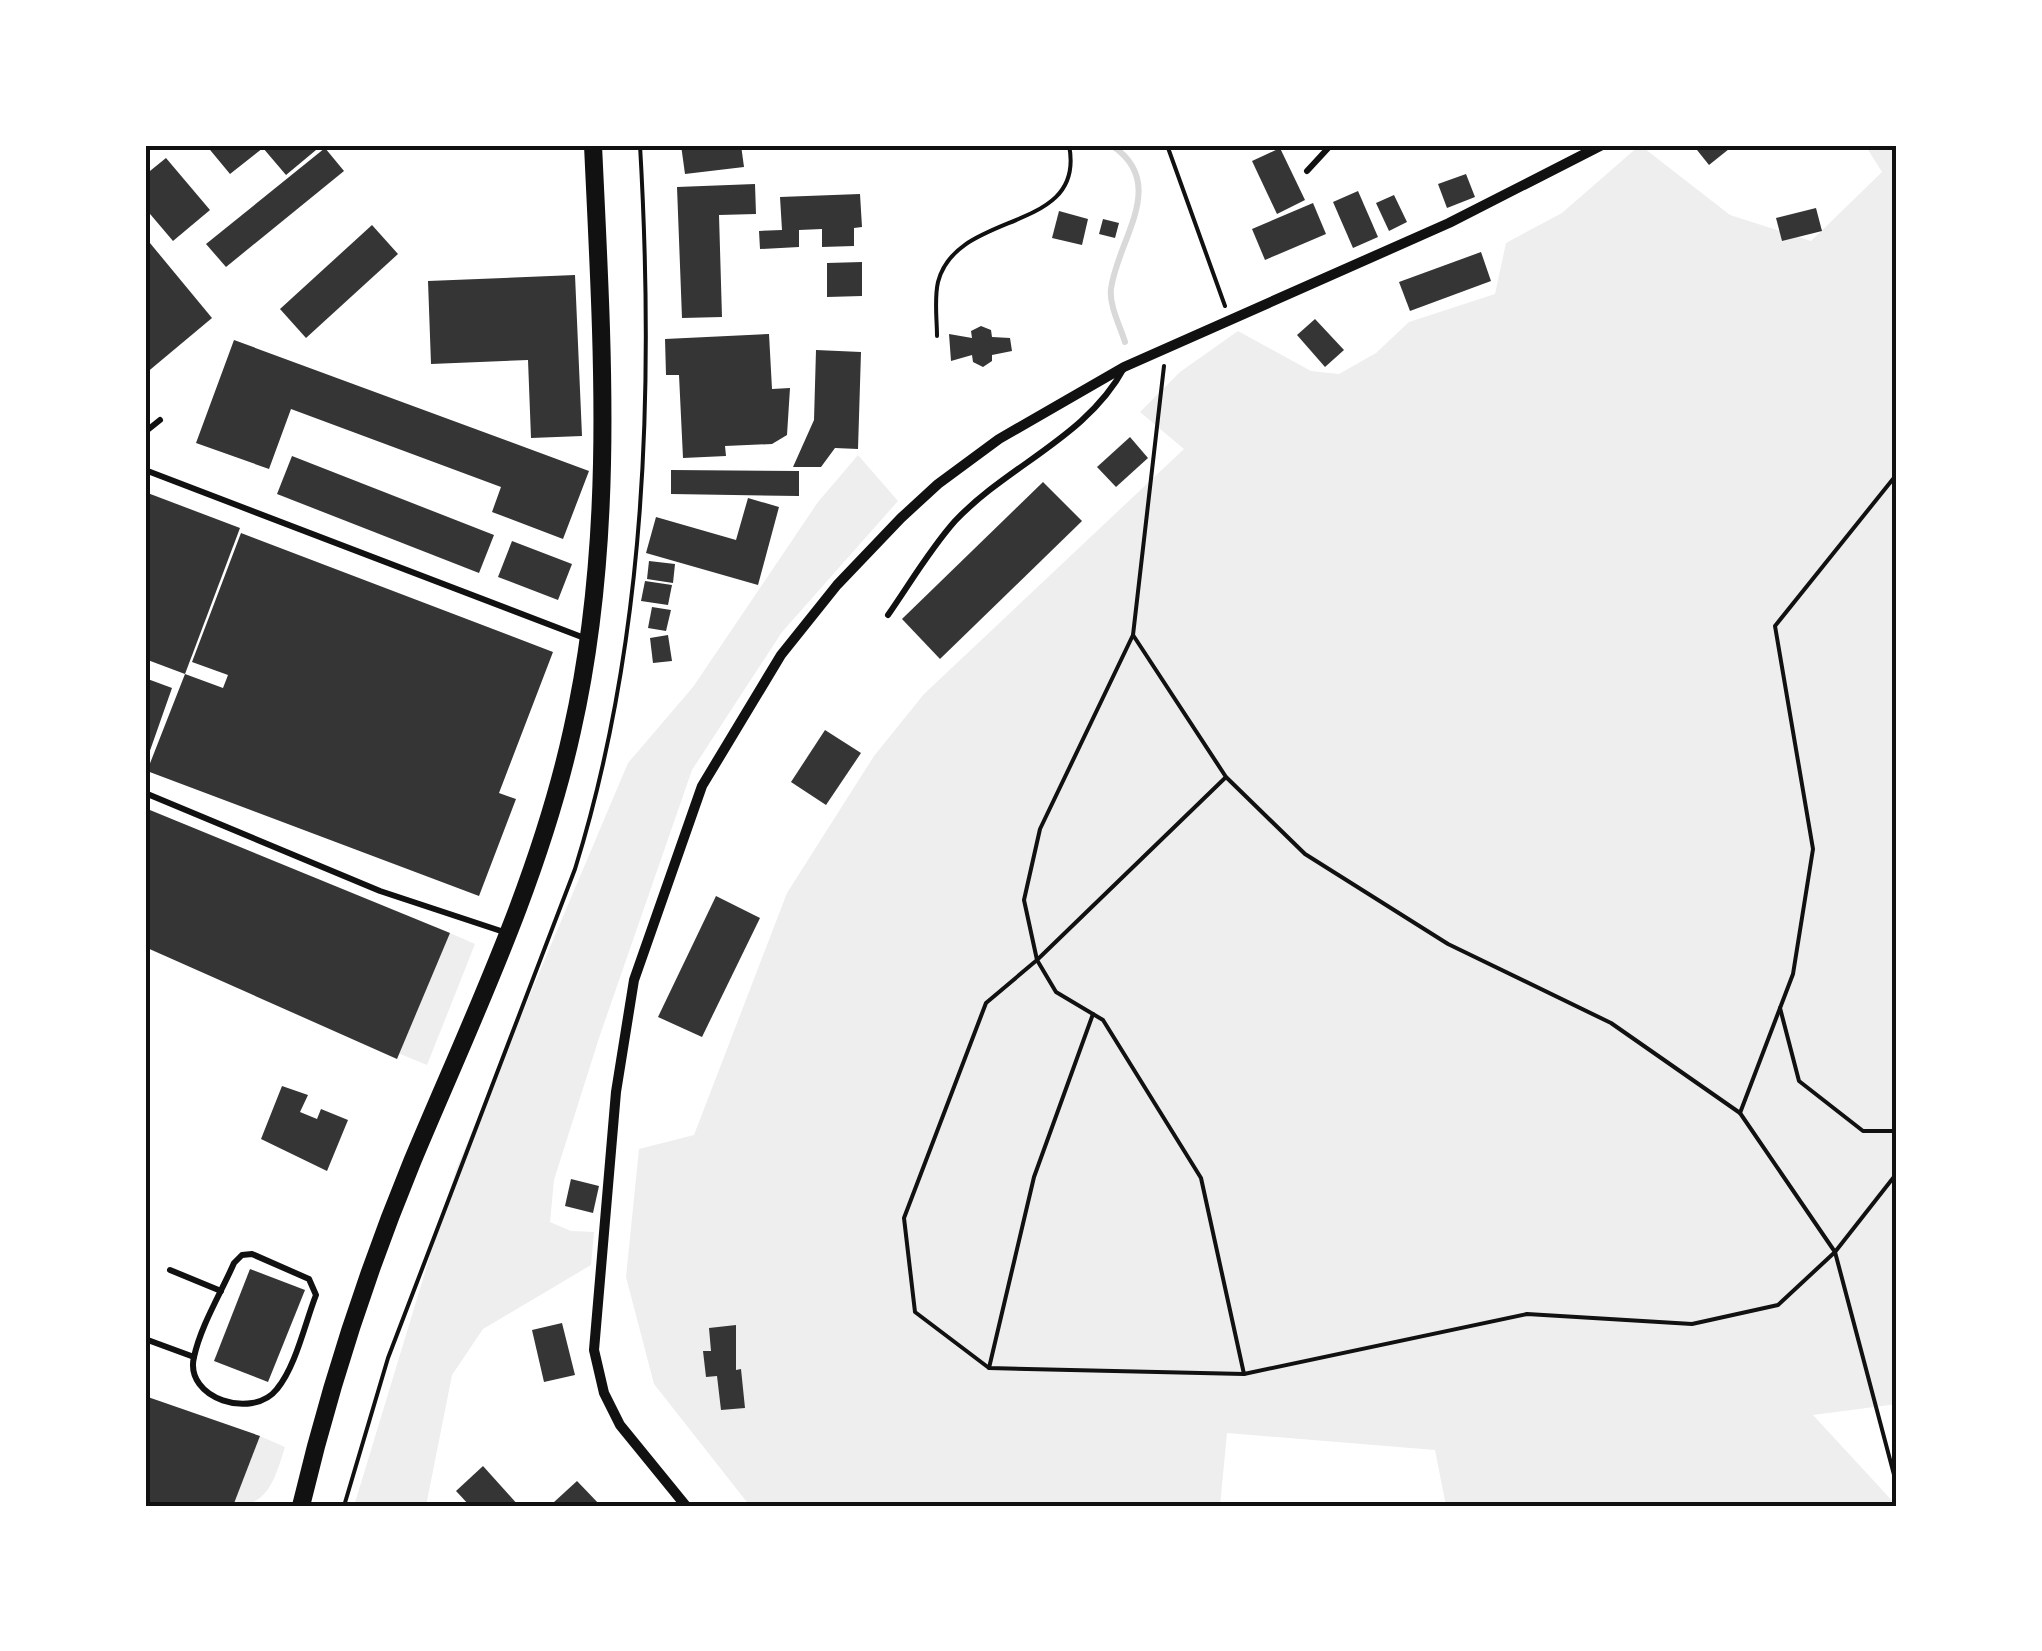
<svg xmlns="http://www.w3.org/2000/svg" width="2042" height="1651" viewBox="0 0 2042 1651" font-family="'Golos Text',sans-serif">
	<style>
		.green { fill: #eee }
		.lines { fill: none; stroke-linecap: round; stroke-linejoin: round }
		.stream { stroke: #d9d9d9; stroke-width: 6 }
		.building { fill: #353535 }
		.path { stroke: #111; stroke-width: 4 }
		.service { stroke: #111; stroke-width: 6 }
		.minor { stroke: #111; stroke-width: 10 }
		.secondary { stroke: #111; stroke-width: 18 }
		.neatline { fill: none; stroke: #111; stroke-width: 4 }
	</style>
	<rect width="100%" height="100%" fill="#fff"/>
	<g class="green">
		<path d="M1640,145L1730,215L1811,241L1882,172L1865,145H1897V1404L1813,1415L1897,1506H1446L1435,1450L1227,1433L1220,1506H750L654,1384L626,1277L639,1149L694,1135L787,893L874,756L924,694L1184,449L1140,412L1180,372L1238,331L1311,371L1339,374L1376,353L1409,322L1495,294L1506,243L1562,213Z"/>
		<path d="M858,455L898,501L782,632L692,770L599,1038L554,1180L550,1222L571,1231L594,1232L591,1265L483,1329L452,1375L426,1506H354L457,1167L628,763L693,687L818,502Z"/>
		<path d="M450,933L475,944L427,1065L398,1053Z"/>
		<path d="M260,1436L285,1447C275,1478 269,1506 233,1506Z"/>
	</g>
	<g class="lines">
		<path class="stream" d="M1111,145C1170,183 1117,240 1111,289C1109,305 1120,326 1125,342"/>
	</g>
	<g class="building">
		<path d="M206,145H322L286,175L263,148L230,174Z"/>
		<path d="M681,145H741L744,167L685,174Z"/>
		<path d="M1693,145H1734L1709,165Z"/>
		<path d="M325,148L344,171L226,267L206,244Z"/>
		<path d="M1280,148L1305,200L1277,214L1252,161Z"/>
		<path d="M166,158L210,210L173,241L145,208V175Z"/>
		<path d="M1466,174L1475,197L1447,208L1438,184Z"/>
		<path d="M755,184L756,214L719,215L722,317L682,318L677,187Z"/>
		<path d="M1358,191L1378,237L1353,248L1333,202Z"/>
		<path d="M860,194L862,227L854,228V246L822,247V229L799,230V247L760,249L759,231L782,230L780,197Z"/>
		<path d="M1394,195L1407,222L1389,231L1376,203Z"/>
		<path d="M1313,203L1326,234L1265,260L1252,229Z"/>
		<path d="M1816,208L1822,231L1782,241L1776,218Z"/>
		<path d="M1059,211L1088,219L1082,245L1052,238Z"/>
		<path d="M1103,219L1119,223L1115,238L1099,234Z"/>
		<path d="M372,225L398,254L306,338L280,309Z"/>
		<path d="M145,237L212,318L145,374Z"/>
		<path d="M1481,252L1491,281L1410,311L1399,282Z"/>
		<path d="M862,262V296L827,297V263Z"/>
		<path d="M575,275L582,436L531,438L528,360L431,364L428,281Z"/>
		<path d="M1315,319L1344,350L1325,367L1297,335Z"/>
		<path d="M981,326L991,330L992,337L1010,338L1012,351L992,355V361L983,367L973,362L972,355L951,361L949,334L972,338L971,331Z"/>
		<path d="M769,334L772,389L790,388L787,435L772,444L725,446L726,456L683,458L679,375H666L665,339Z"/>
		<path d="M234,340L589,471L563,539L492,512L501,487L291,409L269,469L196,443Z"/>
		<path d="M816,350L861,352L858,449L835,448L821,467H793L814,420Z"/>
		<path d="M1130,437L1148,458L1116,487L1097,467Z"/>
		<path d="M292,456L494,535L479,573L277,494Z"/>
		<path d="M671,470L799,471V496L671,494Z"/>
		<path d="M1043,482L1082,521L940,659L902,619Z"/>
		<path d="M145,492L240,528L185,674L145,659Z"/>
		<path d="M748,498L779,507L758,585L646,553L656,517L736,540Z"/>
		<path d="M241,533L553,652L499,793L516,799L479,896L147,771L185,674L223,688L228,675L192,662Z"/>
		<path d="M512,541L572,564L558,600L498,577Z"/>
		<path d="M649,561L675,564L673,583L647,579Z"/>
		<path d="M645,581L672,585L668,605L641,601Z"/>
		<path d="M652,607L671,610L666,631L648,628Z"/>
		<path d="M668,635L672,661L653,663L650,638Z"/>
		<path d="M145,678L172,688L146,762H145Z"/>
		<path d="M825,730L861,753L826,805L791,782Z"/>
		<path d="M145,808L450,933L397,1059L145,947Z"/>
		<path d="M716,896L760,918L702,1037L658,1017Z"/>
		<path d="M282,1086L308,1095L300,1112L317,1119L321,1109L348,1120L327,1171L261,1139Z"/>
		<path d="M571,1179L599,1186L593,1213L565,1206Z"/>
		<path d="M250,1269L305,1290L268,1382L214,1361Z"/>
		<path d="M562,1323L575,1375L544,1382L532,1330Z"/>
		<path d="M736,1325V1370L741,1369L745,1408L721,1410L717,1376L706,1377L703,1351H711L709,1328Z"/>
		<path d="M145,1396L260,1436L233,1506H145Z"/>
		<path d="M483,1466L519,1506H470L456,1491Z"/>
		<path d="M577,1481L601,1506L553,1503Z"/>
	</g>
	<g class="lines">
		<g class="path">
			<path d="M1167,145L1225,306"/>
			<path d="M937,336C937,319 934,299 938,282C957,208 1087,235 1069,145"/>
			<path d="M1164,366L1133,635L1226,777L1305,854L1448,944L1611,1023L1740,1113L1793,974L1813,849L1775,626L1897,474"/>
			<path d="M1133,635L1040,829L1024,900L1037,960L986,1003L904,1218L915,1312L989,1368L1244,1374L1527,1314L1692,1324L1778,1305L1835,1252L1897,1173"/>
			<path d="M1225,778L1037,960L1056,992L1103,1020L1201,1178L1244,1374"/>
			<path d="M1780,1008L1799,1081L1863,1131H1897"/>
			<path d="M1740,1113L1835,1252L1897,1486"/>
			<path d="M989,1368L1034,1177L1093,1014"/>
			<path d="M344,1506L388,1358L575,869C647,637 654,386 640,145"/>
		</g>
		<g class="service">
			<path d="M1307,171L1331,145"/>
			<path d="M145,432L160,420"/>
			<path d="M145,470L587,639"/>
			<path d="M888,615C909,585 930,549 955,521C1008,465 1087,437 1124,368"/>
			<path d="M145,793L380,891L507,933"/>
			<path d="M252,1254L309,1279L316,1295C305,1323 296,1366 277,1389C253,1420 184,1399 194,1357C201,1325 221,1293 234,1263L242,1255Z"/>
			<path d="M170,1270L221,1291"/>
			<path d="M145,1339L194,1357"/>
			<path d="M278,1506H282"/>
		</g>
		<path class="minor" d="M686,1506L620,1425L604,1393L594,1350L616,1092L634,980L702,786L781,655L837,585L901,518L938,484L999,439L1124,367L1449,223L1602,145"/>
		<path class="secondary" d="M301,1506C329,1388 366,1274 412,1162C471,1021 539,881 572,731C616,537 602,342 593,145"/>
	</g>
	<rect width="2042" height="1651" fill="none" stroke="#ffffff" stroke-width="295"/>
	<rect x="148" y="148" width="1746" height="1356" class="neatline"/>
</svg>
